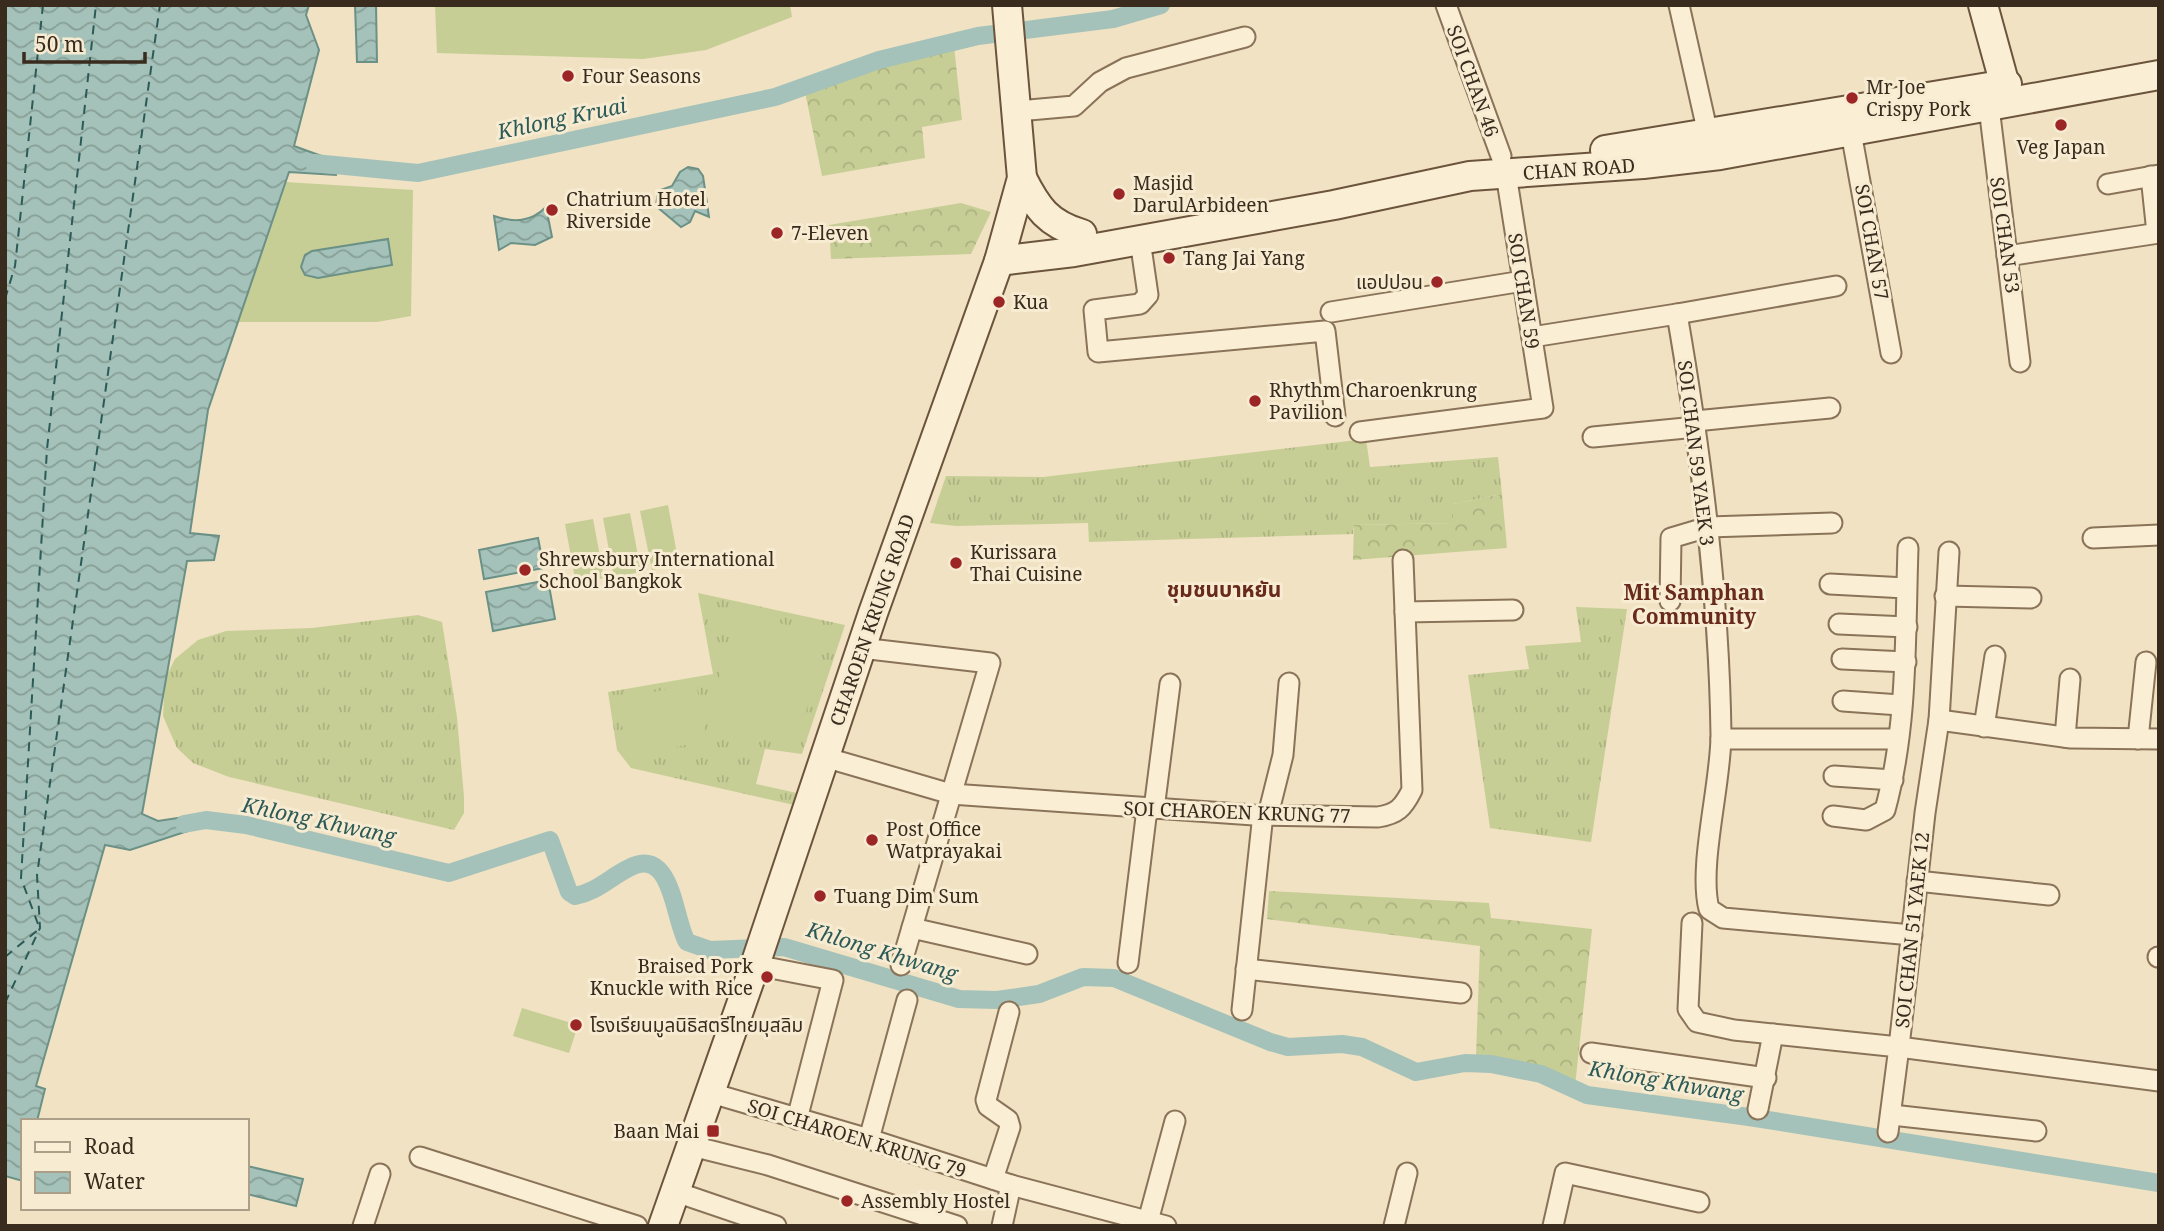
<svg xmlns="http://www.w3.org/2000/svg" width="2164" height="1231" viewBox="0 0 2164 1231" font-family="'Noto Serif','Noto Sans Thai',serif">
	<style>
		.grass { fill: url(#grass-tufts) }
		.forest { fill: url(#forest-crowns) }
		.garden { fill: #c7ce95 }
		.water { fill: url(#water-waves); stroke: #6b9187; stroke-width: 2 }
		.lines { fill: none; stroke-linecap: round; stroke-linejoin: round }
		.canal { stroke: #a4c2b9; stroke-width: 18 }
		.ferry { stroke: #2c5a57; stroke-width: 2; stroke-dasharray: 9 7; stroke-linecap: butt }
		.street-casing { stroke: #8a7358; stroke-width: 23 }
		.secondary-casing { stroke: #6c543c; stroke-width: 32 }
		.street { stroke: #faefd5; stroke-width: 19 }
		.secondary { stroke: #faefd5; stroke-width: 28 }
		.poi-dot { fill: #9c2626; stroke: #f7ecd2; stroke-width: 2.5 }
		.labels { text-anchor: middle; stroke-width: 6; stroke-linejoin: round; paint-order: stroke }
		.poi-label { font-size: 19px; fill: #392b1d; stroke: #f7ecd2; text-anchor: start }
		.street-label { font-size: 19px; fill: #392b1d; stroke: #f7ecd2 }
		.water-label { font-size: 21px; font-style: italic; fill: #2c5a57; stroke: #f7ecd2 }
		.neighbourhood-label { font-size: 21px; font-weight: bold; fill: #682b1b; stroke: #f7ecd2 }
	</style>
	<defs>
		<pattern id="grass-tufts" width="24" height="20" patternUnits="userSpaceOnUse" patternTransform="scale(1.75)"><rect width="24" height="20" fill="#c7ce95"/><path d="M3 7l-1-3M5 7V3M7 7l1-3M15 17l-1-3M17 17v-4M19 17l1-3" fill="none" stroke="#acb180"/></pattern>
		<pattern id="forest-crowns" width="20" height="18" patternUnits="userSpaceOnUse" patternTransform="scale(1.75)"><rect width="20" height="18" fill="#c7ce95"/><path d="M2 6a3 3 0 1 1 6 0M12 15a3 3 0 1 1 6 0" fill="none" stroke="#acb180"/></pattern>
		<pattern id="water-waves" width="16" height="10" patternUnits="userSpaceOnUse" patternTransform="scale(1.75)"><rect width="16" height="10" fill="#a4c2b9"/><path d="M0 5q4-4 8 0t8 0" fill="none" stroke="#879e96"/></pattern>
	</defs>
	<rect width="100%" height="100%" fill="#f0e2c2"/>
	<g class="grass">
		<path d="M1366,439L1370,467L1498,457L1502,494L1453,504V523L1354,525L1353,534L1089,542L1088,523L956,526L930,523L946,476L1043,477Z"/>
		<path d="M698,593L845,625L802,754L765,749L756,784L797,793L794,805L631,768L617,750L608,692L713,674Z"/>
		<path d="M1576,607L1627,609L1591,842L1490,828L1468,675L1529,669L1525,646L1581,642Z"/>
		<path d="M418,615L442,622L457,717L464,797V813L454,830L229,777L193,763L177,748L163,716L165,679L175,659L198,640L226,631L312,628Z"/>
	</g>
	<g class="forest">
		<path d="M954,46L962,120L922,127L925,158L822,176L805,92L880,64Z"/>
		<path d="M961,203L991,212L971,254L831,259L829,225Z"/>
		<path d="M1502,494L1507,548L1353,560L1354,525L1453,523V504Z"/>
		<path d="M1269,891L1489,903L1491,918L1592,929L1575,1086L1540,1068L1476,1056L1480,946L1267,919Z"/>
	</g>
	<g class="garden">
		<path d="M435,5H790L792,17L706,50L643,59L437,53Z"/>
		<path d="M286,182L413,190L411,316L377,322H238Z"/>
		<path d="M668,505L679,565L652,570L640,511Z"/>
		<path d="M630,513L641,572L614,577L603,518Z"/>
		<path d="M593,519L604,578L576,584L565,524Z"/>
		<path d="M736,612L826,635L797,747L707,724Z"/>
		<path d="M696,684L707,741L628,756L617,699Z"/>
		<path d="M522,1008L578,1025L569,1053L513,1036Z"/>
	</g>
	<g class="water">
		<path d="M5,5H309L306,15L319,50L294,146L338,162L336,175L289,172L208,410L190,533L219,536L214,560L187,561L142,814L158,821L205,814L206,825L130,850L105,845L36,1086L45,1089L37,1121H23V1181L5,1176Z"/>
		<path d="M355,5H376L377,62H357Z"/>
		<path d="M688,167L698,169L703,176L709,217L695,211L690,222L681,227L656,206L658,191L672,186L680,172Z"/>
		<path d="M546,207L552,237L535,245L511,243L499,250L494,216C514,223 531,222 546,207Z"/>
		<path d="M388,239L392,265L318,278L305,275L301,267L305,255L312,251Z"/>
		<path d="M538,538L544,568L484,579L479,550Z"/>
		<path d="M548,580L555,619L493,631L486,592Z"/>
		<path d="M247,1166L303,1179L296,1206L247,1194Z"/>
	</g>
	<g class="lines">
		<g class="canal">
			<path d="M314,163L418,173L775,97L879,60L978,36L1113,19L1161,5"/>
			<path d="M184,824L206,820L246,825L449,873L550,840L569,892L575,896C596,892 608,879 627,869C673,843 673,918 687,942L710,950L784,947L959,999L997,1000L1039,994L1083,977L1114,978L1270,1042L1288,1047L1342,1044L1362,1047L1416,1072L1465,1063L1491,1064L1541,1074L1587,1095L1749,1117L2159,1183"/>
		</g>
		<g class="ferry">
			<path d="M5,299L15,266L43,5"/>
			<path d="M38,924L21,878L47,449L96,5"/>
			<path d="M5,957L39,929"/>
			<path d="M5,1003L40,928L37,875L160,5"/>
		</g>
		<g class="street-casing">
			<g id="street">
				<path d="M1446,5L1501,156"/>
				<path d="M1679,5L1708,134"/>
				<path d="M1989,107L2020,362"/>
				<path d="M1018,111L1074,106L1100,82L1126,68L1245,37"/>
				<path d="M1851,132L1891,353"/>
				<path d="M2151,176L2157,233"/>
				<path d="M2108,184L2159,175"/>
				<path d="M1140,240L1148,295L1140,304L1094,310L1098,352L1325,331L1335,416"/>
				<path d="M2007,256L2159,233"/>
				<path d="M1331,312L1523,281"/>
				<path d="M1677,314L1836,286"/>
				<path d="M1532,337L1677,314C1701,453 1719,593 1721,735C1721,784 1698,866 1709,909L1723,918L1912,935"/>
				<path d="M1695,421L1830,408"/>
				<path d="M1360,432L1543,408L1506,174"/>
				<path d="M1593,437L1696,427"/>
				<path d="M2093,538L2159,535"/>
				<path d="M1949,552L1939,720L1925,813L1899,1047L2159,1081"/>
				<path d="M1830,584L1906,588"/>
				<path d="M1945,596L2031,598"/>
				<path d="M1670,601L1671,538L1708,527L1832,523"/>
				<path d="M1405,612L1513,610"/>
				<path d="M1839,624L1907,627"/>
				<path d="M861,648L990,663L901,965"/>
				<path d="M1842,659L1906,662"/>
				<path d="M1843,701L1900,705"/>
				<path d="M1939,720L2071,738L2159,739"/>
				<path d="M1984,727L1995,656"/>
				<path d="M2065,737L2070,679"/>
				<path d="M1721,739H1897"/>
				<path d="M2138,739L2146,662"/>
				<path d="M824,757L951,794L1254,815L1378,817C1397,814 1403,808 1412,790L1403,560"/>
				<path d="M1834,776L1893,780"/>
				<path d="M1154,809L1170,684"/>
				<path d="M1268,815L1283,755L1289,683"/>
				<path d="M1833,816L1866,820L1885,810C1908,726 1905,636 1908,548"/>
				<path d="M1917,881L2049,895"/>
				<path d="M1692,923L1688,1009L1697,1022L1734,1030L1899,1047L1888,1132"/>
				<path d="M912,928L1027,954"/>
				<path d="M2158,957H2159"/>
				<path d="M1128,963L1147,809"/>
				<path d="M755,965L833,980L797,1119"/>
				<path d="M1246,969L1461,993"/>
				<path d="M1242,1010L1263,814"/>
				<path d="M1591,1053L1766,1078"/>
				<path d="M711,1093L869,1139L1011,1185L1166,1226"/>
				<path d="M1758,1109L1773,1034"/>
				<path d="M1892,1115L2036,1131"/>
				<path d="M869,1139L907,1000"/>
				<path d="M692,1146L768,1165L957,1226"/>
				<path d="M420,1157L637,1226"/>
				<path d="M993,1179L1010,1127L1008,1120L988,1106L986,1100L1009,1012"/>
				<path d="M676,1192L776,1226"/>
				<path d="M1148,1221L1175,1121"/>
				<path d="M363,1226L380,1174"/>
				<path d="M1002,1226L1011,1185"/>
				<path d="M1394,1226L1407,1173"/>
				<path d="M1553,1226L1565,1173L1699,1202"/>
			</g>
		</g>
		<g class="secondary-casing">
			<g id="secondary">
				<path d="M1983,5L2009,100"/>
				<path d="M1605,150L2007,84"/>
				<path d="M1022,178C1037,208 1048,224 1082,234"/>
				<path d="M999,261L1074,252L1334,205L1470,176L1643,164L1720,155L2159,75"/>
				<path d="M663,1226L755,965L873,613L999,261L1022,178L1007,5"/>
			</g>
		</g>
		<use href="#street" class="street"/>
		<use href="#secondary" class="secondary"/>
	</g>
	<g class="poi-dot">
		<circle cx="568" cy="76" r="7"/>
		<circle cx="1852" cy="98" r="7"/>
		<circle cx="2061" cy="125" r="7"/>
		<circle cx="1119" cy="194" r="7"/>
		<circle cx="552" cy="210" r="7"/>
		<circle cx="777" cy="233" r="7"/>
		<circle cx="1169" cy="258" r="7"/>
		<circle cx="1437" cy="282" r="7"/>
		<circle cx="999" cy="302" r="7"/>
		<circle cx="1255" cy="401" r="7"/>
		<circle cx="956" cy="563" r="7"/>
		<circle cx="525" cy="570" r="7"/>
		<circle cx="872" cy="840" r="7"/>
		<circle cx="820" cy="896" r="7"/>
		<circle cx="767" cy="977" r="7"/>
		<circle cx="576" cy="1025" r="7"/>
		<rect x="706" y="1124" width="14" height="14" rx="3.5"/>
		<circle cx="847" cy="1201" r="7"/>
	</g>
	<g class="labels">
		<g class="poi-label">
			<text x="582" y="83">Four Seasons</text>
			<text x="1866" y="94">Mr Joe<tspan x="1866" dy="22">Crispy Pork</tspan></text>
			<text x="2061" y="154" text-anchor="middle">Veg Japan</text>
			<text x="1133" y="190">Masjid<tspan x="1133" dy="22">DarulArbideen</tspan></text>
			<text x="566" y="206">Chatrium Hotel<tspan x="566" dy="22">Riverside</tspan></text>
			<text x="791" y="240">7-Eleven</text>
			<text x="1183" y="265">Tang Jai Yang</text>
			<text x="1423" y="289" text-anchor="end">แอปปอน</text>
			<text x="1013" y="309">Kua</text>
			<text x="1269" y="397">Rhythm Charoenkrung<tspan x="1269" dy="22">Pavilion</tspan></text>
			<text x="970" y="559">Kurissara<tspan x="970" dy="22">Thai Cuisine</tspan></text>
			<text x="539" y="566">Shrewsbury International<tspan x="539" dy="22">School Bangkok</tspan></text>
			<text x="886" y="836">Post Office<tspan x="886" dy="22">Watprayakai</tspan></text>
			<text x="834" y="903">Tuang Dim Sum</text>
			<text x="753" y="973" text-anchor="end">Braised Pork<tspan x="753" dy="22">Knuckle with Rice</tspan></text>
			<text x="590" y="1032">โรงเรียนมูลนิธิสตรีไทยมุสลิม</text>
			<text x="699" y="1138" text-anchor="end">Baan Mai</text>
			<text x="861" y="1208">Assembly Hostel</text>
		</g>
		<g class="street-label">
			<text transform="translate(1473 81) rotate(70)" y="7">SOI CHAN 46</text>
			<text transform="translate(1579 169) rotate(-4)" y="7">CHAN ROAD</text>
			<text transform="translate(2005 235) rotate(82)" y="7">SOI CHAN 53</text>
			<text transform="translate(1872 242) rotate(80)" y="7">SOI CHAN 57</text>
			<text transform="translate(1524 291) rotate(81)" y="7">SOI CHAN 59</text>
			<text transform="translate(1696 453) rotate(83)" y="7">SOI CHAN 59 YAEK 3</text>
			<text transform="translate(872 620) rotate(-71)" y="7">CHAROEN KRUNG ROAD</text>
			<text transform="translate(1237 812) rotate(2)" y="7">SOI CHAROEN KRUNG 77</text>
			<text transform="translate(1912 930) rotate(-84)" y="7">SOI CHAN 51 YAEK 12</text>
			<text transform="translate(857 1138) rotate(17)" y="7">SOI CHAROEN KRUNG 79</text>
		</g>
		<g class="water-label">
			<text transform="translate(562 119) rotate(-12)" y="7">Khlong Kruai</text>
			<text transform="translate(319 821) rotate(12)" y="7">Khlong Khwang</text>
			<text transform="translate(882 952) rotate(17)" y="7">Khlong Khwang</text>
			<text transform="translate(1666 1082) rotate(10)" y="7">Khlong Khwang</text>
		</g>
		<g class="neighbourhood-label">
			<text x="1224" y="597">ชุมชนบาหยัน</text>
			<text x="1694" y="600">Mit Samphan<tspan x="1694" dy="24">Community</tspan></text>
		</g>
	</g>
	<rect width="2164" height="1231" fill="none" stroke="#392b1d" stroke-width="14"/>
	<rect x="21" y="1119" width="228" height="91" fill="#f7ecd2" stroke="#ab9f8a" stroke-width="2"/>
	<rect x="35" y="1142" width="35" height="10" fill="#faefd5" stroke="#ab9f8a" stroke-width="2"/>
	<text x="84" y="1154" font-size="21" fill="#392b1d">Road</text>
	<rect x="35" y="1172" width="35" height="21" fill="url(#water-waves)" stroke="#ab9f8a" stroke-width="2"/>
	<text x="84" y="1189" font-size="21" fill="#392b1d">Water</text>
	<path d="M24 52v10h121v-10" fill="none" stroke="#392b1d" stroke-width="3.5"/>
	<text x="35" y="52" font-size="21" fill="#392b1d" stroke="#f7ecd2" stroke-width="5" paint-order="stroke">50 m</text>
</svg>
